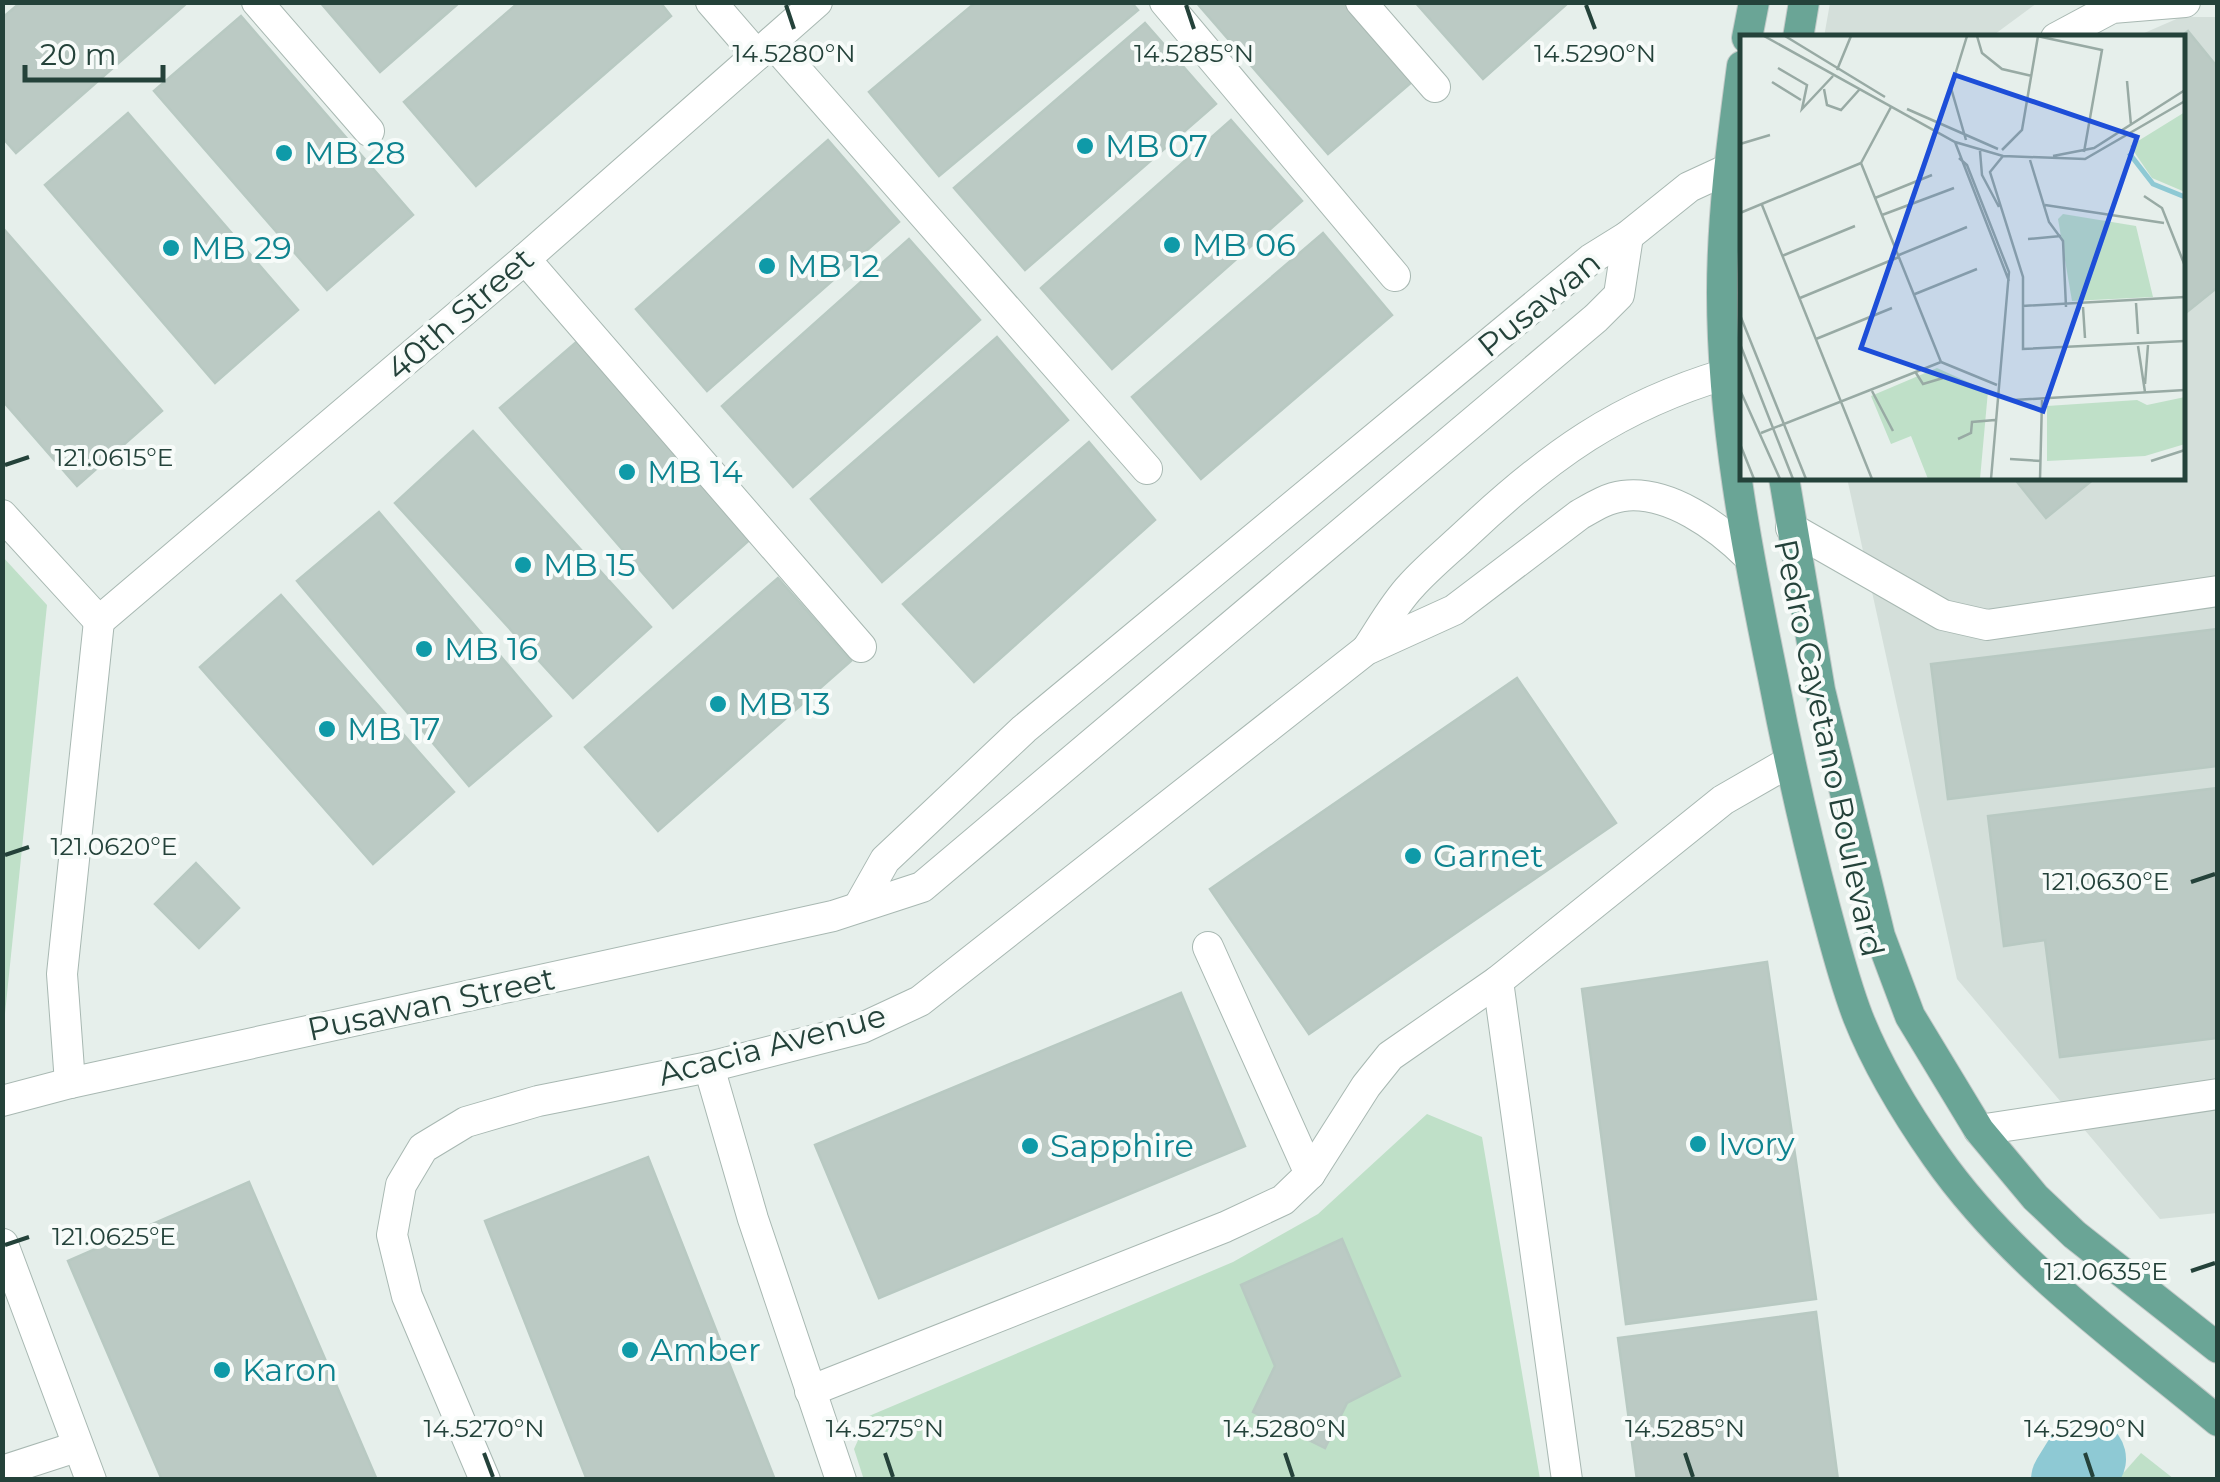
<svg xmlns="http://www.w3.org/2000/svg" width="2220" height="1482" viewBox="0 0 2220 1482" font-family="Montserrat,sans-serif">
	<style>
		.built { fill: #d4dfda }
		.green { fill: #bfe0c8 }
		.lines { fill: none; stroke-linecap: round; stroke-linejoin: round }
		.river { stroke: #8ec9d4; stroke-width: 82 }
		.building { fill: #bbcac4; stroke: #b8c9c2; stroke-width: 2.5 }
		.minor-casing { stroke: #a8b8b2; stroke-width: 32 }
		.major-casing { stroke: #c2cac8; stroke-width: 32 }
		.minor { stroke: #fff; stroke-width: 30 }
		.major { stroke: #6aa596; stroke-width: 30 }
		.ticks { fill: none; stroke: #24423a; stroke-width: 4 }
		.culture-dot { fill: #0f9aa8; stroke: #f7fbf9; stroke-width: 4 }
		.labels { text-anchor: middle; stroke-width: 8; stroke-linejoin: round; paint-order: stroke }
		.culture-label { font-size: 32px; fill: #0d838f; stroke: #f7fbf9; text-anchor: start }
		.street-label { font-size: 32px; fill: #24423a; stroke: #f7fbf9 }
		.inset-river { fill: none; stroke: #8ec9d4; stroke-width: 5 }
		.inset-road { fill: none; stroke: #98aaa4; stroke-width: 2.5 }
		.view { fill: #1d4ed8; fill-opacity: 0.15; stroke: #1d4ed8; stroke-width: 5 }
		.inset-edge { fill: none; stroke: #24423a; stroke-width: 5 }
		.ticks-label { font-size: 25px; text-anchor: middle; fill: #24423a; stroke: #f7fbf9; stroke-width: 8; stroke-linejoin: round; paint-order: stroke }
	</style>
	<rect width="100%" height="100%" fill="#e6efeb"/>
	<g class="built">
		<path d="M1830,3V2L2037,3L1991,37H1824Z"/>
		<path d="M2181,17H2217V1213L2160,1219L1957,979L1847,478H2182V38L2135,37Z"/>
	</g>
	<g class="green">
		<path d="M2,556L47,605L3,1033H2Z"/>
		<path d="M1427,1114L1482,1137L1540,1479L864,1480L854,1449L869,1416L1233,1262L1318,1214Z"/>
		<path d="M2141,1453L2174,1479H2118Z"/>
	</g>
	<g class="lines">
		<path class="river" d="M2072,1480L2085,1459"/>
	</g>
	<g class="building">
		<path d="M21,2H188L16,153L2,137V18Z"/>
		<path d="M320,2H460L380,72Z"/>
		<path d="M519,2H660L671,16L476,186L404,102Z"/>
		<path d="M976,2H1131L1138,10L939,176L869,92Z"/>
		<path d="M1196,2H1346L1414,80L1328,154Z"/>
		<path d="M1415,2H1569L1483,79Z"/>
		<path d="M241,16L413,215L327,290L154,91Z"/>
		<path d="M1145,23L1216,104L1025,270L954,188Z"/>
		<path d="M2188,31L2218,68V287L2182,316V38H2179Z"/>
		<path d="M128,113L298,310L215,383L45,185Z"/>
		<path d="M1231,120L1302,201L1112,369L1041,288Z"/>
		<path d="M828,140L899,222L707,391L636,309Z"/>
		<path d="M2,227L162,411L77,486L2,400Z"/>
		<path d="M1323,233L1392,315L1201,479L1132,397Z"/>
		<path d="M909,239L980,320L793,487L722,406Z"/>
		<path d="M997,337L1068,420L882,582L811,499Z"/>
		<path d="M581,338L754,536L673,608L500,408Z"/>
		<path d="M473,431L651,627L573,698L395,503Z"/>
		<path d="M1089,442L1155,520L974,682L903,604Z"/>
		<path d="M2014,478H2095L2046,518Z"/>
		<path d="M379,512L551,716L469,786L297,581Z"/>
		<path d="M778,578L851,661L658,831L585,747Z"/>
		<path d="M281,595L454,792L373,864L200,667Z"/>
		<path d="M2218,629V766L1948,799L1931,664Z"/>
		<path d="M1517,678L1616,823L1309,1034L1210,889Z"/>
		<path d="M2218,788V1038L2060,1057L2045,940L2004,946L1988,816Z"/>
		<path d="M196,863L239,908L199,948L155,904Z"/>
		<path d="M1767,962L1816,1299L1626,1324L1582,989Z"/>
		<path d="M1181,993L1245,1146L879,1298L815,1145Z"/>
		<path d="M648,1157L775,1480H587L485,1221Z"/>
		<path d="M249,1182L377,1480H162L68,1261Z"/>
		<path d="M1342,1239L1400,1376L1347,1403L1325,1448L1253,1412L1275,1366L1241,1285Z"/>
		<path d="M1816,1312L1838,1480H1637L1618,1338Z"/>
	</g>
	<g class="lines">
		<g class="minor-casing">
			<g id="minor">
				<path d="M257,2L369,131"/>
				<path d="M711,2L757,55"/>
				<path d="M1165,2L1395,276"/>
				<path d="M1361,2L1435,87"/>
				<path d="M2056,38L2112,8L2185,2"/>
				<path d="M772,42L1147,469"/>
				<path d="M525,259L861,647"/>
				<path d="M2,515L99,621"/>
				<path d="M1791,528L1943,615L1987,625L2218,591"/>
				<path d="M99,621L525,259L817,2"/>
				<path d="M1367,649C1381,628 1394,604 1411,586C1428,567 1449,550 1467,533C1549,456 1618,406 1726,374"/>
				<path d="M859,906L885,860L1024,729L1591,259L1628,236L1689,187L1728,169"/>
				<path d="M1208,947L1310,1174"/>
				<path d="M1498,981L1567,1480"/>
				<path d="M709,1067L753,1219L841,1480"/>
				<path d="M70,1083L62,974L99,621"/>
				<path d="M2,1101L70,1083L833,916L922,887L1596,318L1619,295L1628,236"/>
				<path d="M1979,1130L2218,1094"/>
				<path d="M3,1244L91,1480"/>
				<path d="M810,1391L1225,1227L1283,1200L1310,1174L1366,1086L1390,1056L1498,981L1723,800L1789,762"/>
				<path d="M2,1471L76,1447"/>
				<path d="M485,1480L407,1296L392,1235L401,1185L423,1148L466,1122L538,1101L709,1067L862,1028L920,1001L1366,650L1454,610L1579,515C1593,507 1607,498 1623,496C1669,490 1719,527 1749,557"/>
			</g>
		</g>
		<g class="major-casing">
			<g id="major">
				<path d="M1747,38L1754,2"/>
				<path d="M1798,38L1804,2"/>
				<path d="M1742,66C1732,141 1722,216 1722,293C1722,422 1747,551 1773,677C1788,754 1805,831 1825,907C1835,944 1844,981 1858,1017C1877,1065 1906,1113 1936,1156C2010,1262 2119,1339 2218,1421"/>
				<path d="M1784,478L1820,690L1880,936L1910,1016L1979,1130L2035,1197L2075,1235L2218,1348"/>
			</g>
		</g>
		<use href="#minor" class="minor"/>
		<use href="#major" class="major"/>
	</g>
	<path class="ticks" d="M786,5L794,29M1186,5L1194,29M1586,5L1595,29M5,465L29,457M5,855L29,847M2191,882L2215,874M5,1245L29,1237M2191,1271L2215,1263M484,1453L493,1477M885,1453L893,1477M1285,1453L1293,1477M1685,1453L1693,1477M2085,1453L2093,1477"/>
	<g class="culture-dot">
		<circle cx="1085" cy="146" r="10"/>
		<circle cx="284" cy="153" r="10"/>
		<circle cx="1172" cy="245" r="10"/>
		<circle cx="171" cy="248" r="10"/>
		<circle cx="767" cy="266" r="10"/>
		<circle cx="627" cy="472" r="10"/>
		<circle cx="523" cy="565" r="10"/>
		<circle cx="424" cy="649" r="10"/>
		<circle cx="718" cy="704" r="10"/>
		<circle cx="327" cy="729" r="10"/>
		<circle cx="1413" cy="856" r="10"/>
		<circle cx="1698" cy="1144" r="10"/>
		<circle cx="1030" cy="1146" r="10"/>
		<circle cx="630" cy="1350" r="10"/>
		<circle cx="222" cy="1370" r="10"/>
	</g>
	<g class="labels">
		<g class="culture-label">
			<text x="1105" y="157">MB 07</text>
			<text x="304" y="164">MB 28</text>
			<text x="1192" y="256">MB 06</text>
			<text x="191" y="259">MB 29</text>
			<text x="787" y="277">MB 12</text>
			<text x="647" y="483">MB 14</text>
			<text x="543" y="576">MB 15</text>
			<text x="444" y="660">MB 16</text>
			<text x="738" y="715">MB 13</text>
			<text x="347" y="740">MB 17</text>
			<text x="1433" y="867">Garnet</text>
			<text x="1718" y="1155">Ivory</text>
			<text x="1050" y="1157">Sapphire</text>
			<text x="650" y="1361">Amber</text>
			<text x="242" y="1381">Karon</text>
		</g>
		<g class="street-label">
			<text transform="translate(1539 304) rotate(-39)" y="11">Pusawan</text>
			<text transform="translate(460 314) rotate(-41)" y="11">40th Street</text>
			<text transform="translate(1829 748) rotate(78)" y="11">Pedro Cayetano Boulevard</text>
			<text transform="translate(431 1004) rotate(-12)" y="11">Pusawan Street</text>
			<text transform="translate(772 1045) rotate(-15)" y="11">Acacia Avenue</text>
		</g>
	</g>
	<g transform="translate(1740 35)">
		<rect width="445" height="445" fill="#e6efeb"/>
		<path d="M445,77V157L412,143L390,111ZM323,179L396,191L413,262L332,266L318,184ZM197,333L248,356L240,444H188L171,401L151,409L131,361ZM445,362V409L405,421L307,426V371L397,365L407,370Z" fill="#bfe0c8"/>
		<path class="inset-river" d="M389,118L413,149L445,162"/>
		<path class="inset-road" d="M24,1L215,107L263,121L345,124L445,66M45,1L145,62M237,1L242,18L262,34L292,41M297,1L362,15L344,117M38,33L67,50L62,74L93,41M97,35L111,1M387,46L391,90M32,47L61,65M84,54L87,70L101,75L119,55M167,74L258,114M226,105L211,53L227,1M215,107L269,246M0,109L30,100M262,115L282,95L298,1M240,116L242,140L259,172M263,121L250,137L283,242V314L445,306M313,121L354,113L445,55M219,123L227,130L269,237L251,444M290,125L309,187L323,206L326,272M121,128L201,327M121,128L151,72M404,161L422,173L445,231M135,163L192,140M22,170L132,444M305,170L424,188M0,178L121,128M142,180L214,153M288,204L321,201M159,220L227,192M42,221L115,191M175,259L237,234M60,263L159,222M396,268L398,299M282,271L445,262M343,272L345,303M0,280L66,444M76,304L152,273M0,309L53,444M398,311L405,357M201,327L257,350M176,338L183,349L203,343M405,349L408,310M0,355L40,444M132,356L153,396M274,365L445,355M21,398L201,327M218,404L231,398L232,387L255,385M0,409L14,444M270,424L301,426M411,426L445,415M300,444L302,365"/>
		<path class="view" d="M215,40L397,102L303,376L121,313Z"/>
		<rect width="445" height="445" class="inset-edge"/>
	</g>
	<g class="ticks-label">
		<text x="794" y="62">14.5280°N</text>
		<text x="1194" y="62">14.5285°N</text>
		<text x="1595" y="62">14.5290°N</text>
		<text x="114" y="466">121.0615°E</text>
		<text x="114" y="855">121.0620°E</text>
		<text x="2106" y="890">121.0630°E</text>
		<text x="114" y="1245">121.0625°E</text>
		<text x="2106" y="1280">121.0635°E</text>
		<text x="484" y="1437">14.5270°N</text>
		<text x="885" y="1437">14.5275°N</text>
		<text x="1285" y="1437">14.5280°N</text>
		<text x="1685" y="1437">14.5285°N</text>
		<text x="2085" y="1437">14.5290°N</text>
	</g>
	<rect width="2220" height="1482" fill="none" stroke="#24423a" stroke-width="10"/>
	<path d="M25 65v15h138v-15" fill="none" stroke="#24423a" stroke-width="5"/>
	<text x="40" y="65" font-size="30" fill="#24423a" stroke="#f7fbf9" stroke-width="8" paint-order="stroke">20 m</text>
</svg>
